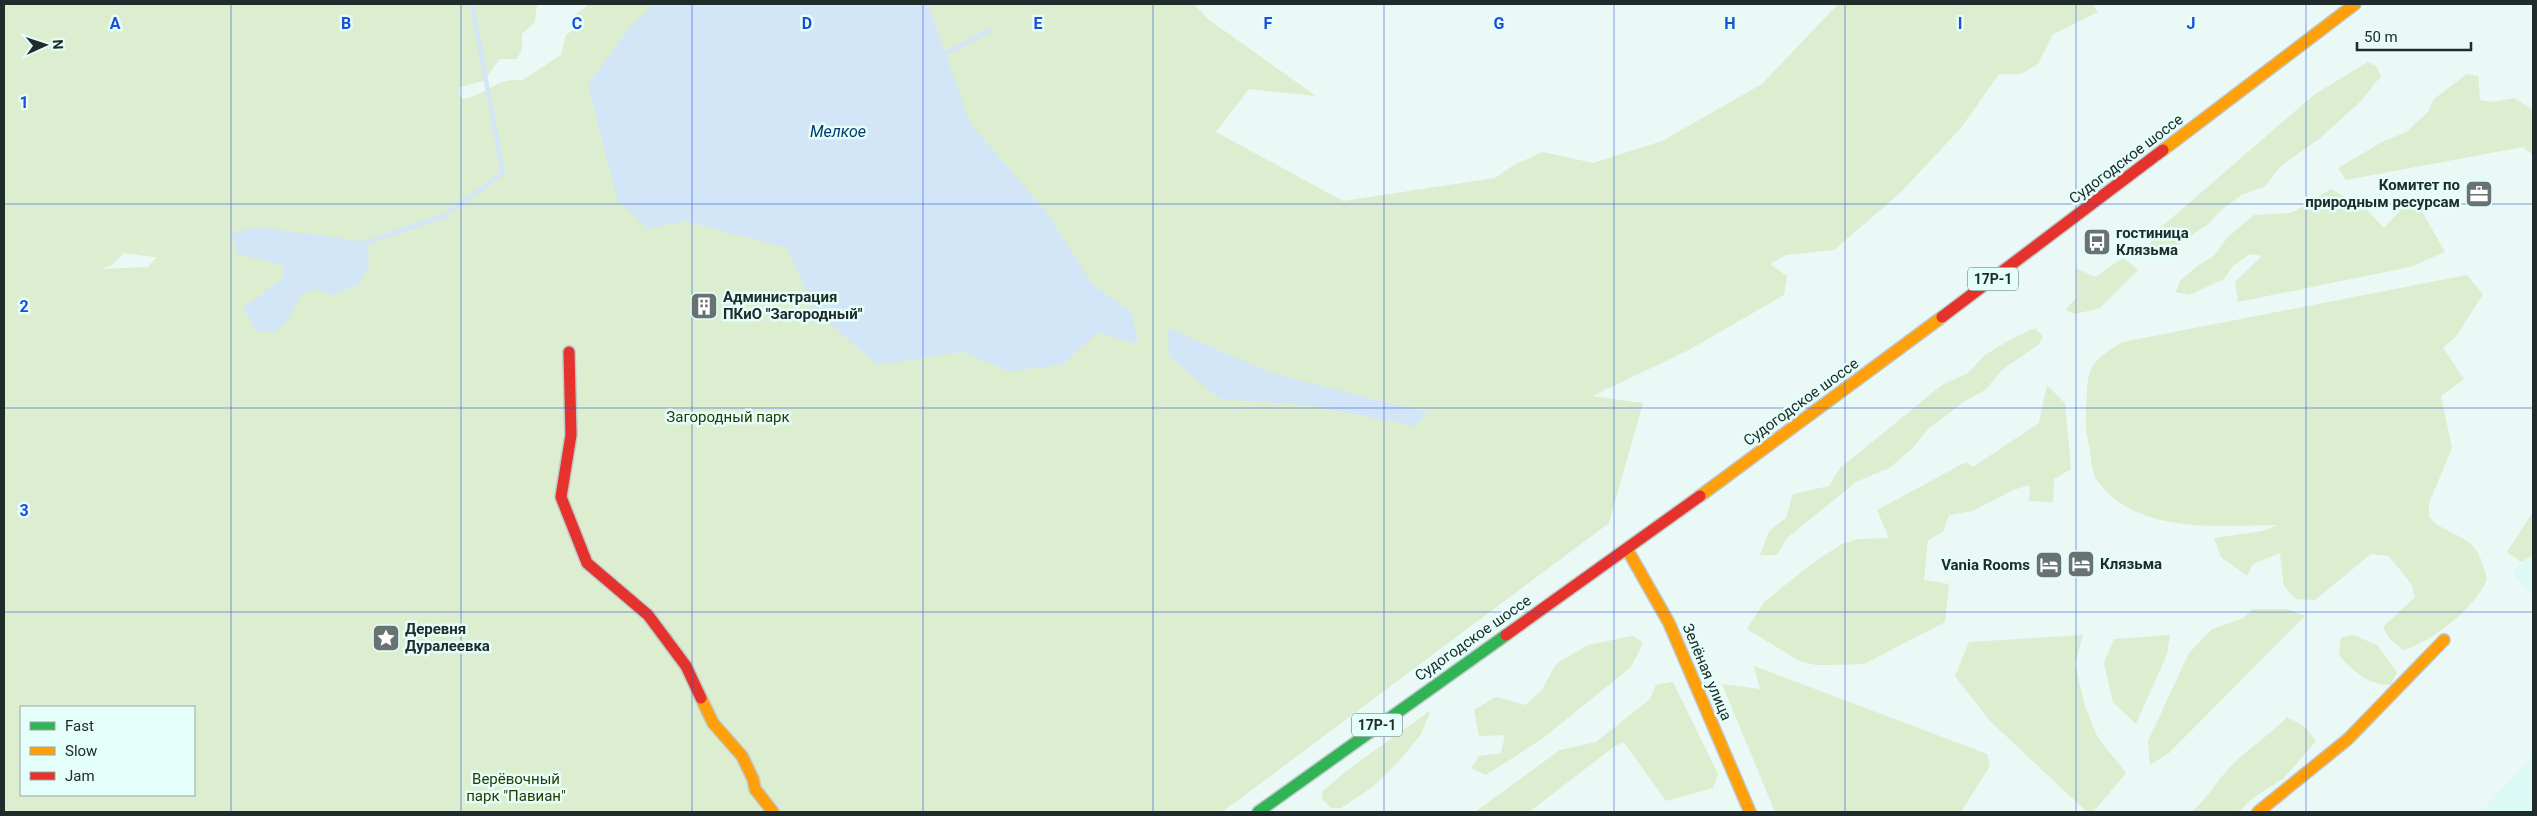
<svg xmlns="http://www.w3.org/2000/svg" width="2537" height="816" viewBox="0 0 2537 816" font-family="Roboto,sans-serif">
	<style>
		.built { fill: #dbf9f5 }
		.green { fill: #ddedcf; fill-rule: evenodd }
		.water { fill: #d3e6f7 }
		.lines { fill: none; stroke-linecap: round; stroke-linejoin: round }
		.stream { stroke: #d3e6f7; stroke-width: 4.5 }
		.fast-casing { stroke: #bdc9c8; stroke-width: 14 }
		.slow-casing { stroke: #bdc9c8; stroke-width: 14 }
		.jam-casing { stroke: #bdc9c8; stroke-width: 14 }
		.fast { stroke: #30b455; stroke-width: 11 }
		.slow { stroke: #ff9f0a; stroke-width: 11 }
		.jam { stroke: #e5322d; stroke-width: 11 }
		.grid { fill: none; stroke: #1d4ed8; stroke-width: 1; stroke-opacity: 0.55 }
		.labels { text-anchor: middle; stroke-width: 5; stroke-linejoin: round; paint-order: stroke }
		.shield { fill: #e4fefa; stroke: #5b6b69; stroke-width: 1 }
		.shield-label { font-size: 14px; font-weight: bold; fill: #202c2b }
		.street-label { font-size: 15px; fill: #202c2b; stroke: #e4fefa }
		.poi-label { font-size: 15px; font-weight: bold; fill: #202c2b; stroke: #e4fefa; text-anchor: start }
		.park-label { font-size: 15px; fill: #2b3900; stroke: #e4fefa }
		.water-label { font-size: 16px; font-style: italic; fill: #013a6f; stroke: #e4fefa }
		.grid-label { font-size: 16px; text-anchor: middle; font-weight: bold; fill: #1d4ed8; stroke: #e4fefa; stroke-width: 5; stroke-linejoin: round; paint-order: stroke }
	</style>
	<rect width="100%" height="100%" fill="#eaf8f6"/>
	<g class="built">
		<path d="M2533,555V598L2512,571Z"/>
		<path d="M2533,756V812H2481Z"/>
	</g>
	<g class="green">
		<path d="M4,4H537L535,22L522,34V49L517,59H500L483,81L460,87L459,94L462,99C481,98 501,75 521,81L561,55L566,35L580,25L576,14L590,4H1194L1208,19L1316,96L1249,89L1216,132L1343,201L1495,178L1514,165L1543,152L1593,163L1662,141L1762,84L1838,4H2093L2098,12L2053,34L2038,64L2021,74H1999L1960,129L1900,193L1834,250L1786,255L1770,264L1787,276L1784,295L1687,351L1592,396L1643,403L1609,523L1222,812H4ZM124,253L153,257H157L148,267L101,269L112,265ZM21,707H194V795H21Z"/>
		<path d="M2368,62L2376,66L2381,76L2360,102L2320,138L2282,165L2264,187L2241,195L2220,211L2211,222L2160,257L2149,251L2152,235L2315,94Z"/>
		<path d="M2467,74L2478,76L2480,100L2492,102L2514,98L2533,110V155L2523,147L2346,180L2338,168L2382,142L2406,132L2428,112L2434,99Z"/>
		<path d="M2331,189L2366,209L2384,228L2407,203L2421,210L2445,252L2410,267L2238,302L2235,282L2262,256L2250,254L2233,266L2224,279L2189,295L2176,292L2180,281L2196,267L2215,255L2227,238L2254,215L2291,213Z"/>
		<path d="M2123,258L2138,270L2100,308L2075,314L2066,310L2076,298V268L2095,277Z"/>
		<path d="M2467,275L2483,294L2458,334L2443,348L2464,379L2441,396L2452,448L2429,503V517C2441,532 2465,534 2476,550C2482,558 2484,570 2487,579C2476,607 2432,642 2403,650L2389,638L2383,627L2415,597L2412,585L2389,556L2371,554L2315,600L2296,599L2284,586L2280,553L2253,564L2247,576L2221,557L2214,538L2263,531L2277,525C2217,525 2136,536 2096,479C2092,472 2091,458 2090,450C2087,437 2085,425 2086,412C2089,369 2084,365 2123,342Z"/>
		<path d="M2035,328L2043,337L2038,345L2002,370L1985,390L1965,401L1929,428L1911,450L1889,468L1856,482L1787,538L1777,555H1760L1770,530L1786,518L1793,494L1829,486L1839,469L1942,385L1968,373L1985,355L2008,341Z"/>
		<path d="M2047,385L2065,403L2071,469L2054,479L2053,502L2029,501L2030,485L2013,490L1973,511L1949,515L1943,532L1928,540L1924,580L1949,584L1945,622L1864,664L1828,665H1816L1799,661L1747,629L1764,602L1810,565L1840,545L1858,539L1889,538L1877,510L1966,462L1973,467L2039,423Z"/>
		<path d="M2531,515L2533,516V555L2521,562L2507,552Z"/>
		<path d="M2252,609H2287L2305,616L2168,754L2150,765L2148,741L2189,653L2212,629L2244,618Z"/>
		<path d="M2083,635L2075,664L2085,707L2098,738L2126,773L2094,811L2087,812L1990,721L1955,676L1969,642Z"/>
		<path d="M2170,635L2167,654L2136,724L2113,702L2104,663L2114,639Z"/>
		<path d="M2353,635L2377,645L2397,672L2391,685C2368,685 2354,672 2339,655L2341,637Z"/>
		<path d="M1633,636L1643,643L1631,667L1542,739L1486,775L1471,768L1479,756L1501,753L1505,735L1479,736L1474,710L1496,697L1525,705L1542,690L1556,664L1588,645Z"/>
		<path d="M1754,666L1987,754L1990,766L1961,812H1775L1722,684L1760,689Z"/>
		<path d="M1673,682L1718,774L1713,788L1666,801L1624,742L1615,746L1529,812H1475L1560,750L1596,742L1649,700L1656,685Z"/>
		<path d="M1431,710L1421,734L1400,760L1374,786L1341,808H1331L1323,800L1322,792L1346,771Z"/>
		<path d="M2287,717L2304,726L2316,741L2284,778L2253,798L2238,812H2191C2208,799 2217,780 2232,765C2249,748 2270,735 2287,717Z"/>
	</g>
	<g class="water">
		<path d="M654,4H928L970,123L1048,214L1092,284L1132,312L1138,344L1097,333L1062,365L1008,371L963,352L877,365L814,310L787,248L684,221L648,229L617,199L588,84L631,26Z"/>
		<path d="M257,227L368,242L369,265L359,284L334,295L315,289L302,294L285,324L276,332L256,331L243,308L284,277L282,265L238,254L231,234Z"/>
		<path d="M1168,328L1271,373L1428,413L1415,426L1307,405L1220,399L1169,356Z"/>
	</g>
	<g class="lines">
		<g class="stream">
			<path d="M946,53L990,30"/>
			<path d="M368,242L444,216L503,173L472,4"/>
		</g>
		<g class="fast-casing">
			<path id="fast" d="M1258,812L1506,635"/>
		</g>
		<g class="slow-casing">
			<g id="slow">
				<path d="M2163,150L2355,4"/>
				<path d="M1700,496L1942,317"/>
				<path d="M1627,549L1669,623L1750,812"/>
				<path d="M701,698L713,723L742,756L753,779L755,789L773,812"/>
				<path d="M2258,812L2348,739L2444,640"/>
			</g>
		</g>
		<g class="jam-casing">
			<g id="jam">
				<path d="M1942,317L2163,150"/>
				<path d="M569,352L571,435L561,497L587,563L648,615L686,666L701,698"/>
				<path d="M1506,635L1700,496"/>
			</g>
		</g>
		<use href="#fast" class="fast"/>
		<use href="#slow" class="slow"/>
		<use href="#jam" class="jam"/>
	</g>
	<path class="grid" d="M231,4V812M461,4V812M692,4V812M923,4V812M1153,4V812M1384,4V812M1614,4V812M1845,4V812M2076,4V812M2306,4V812M4,204H2533M4,408H2533M4,612H2533"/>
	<defs>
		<g id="office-square" transform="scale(1.4375)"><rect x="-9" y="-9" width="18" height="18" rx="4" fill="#677372" stroke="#e4fefa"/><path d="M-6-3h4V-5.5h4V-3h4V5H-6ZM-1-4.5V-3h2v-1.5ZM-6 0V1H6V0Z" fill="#fff"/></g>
		<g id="bus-square" transform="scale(1.4375)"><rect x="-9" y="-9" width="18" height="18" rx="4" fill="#677372" stroke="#e4fefa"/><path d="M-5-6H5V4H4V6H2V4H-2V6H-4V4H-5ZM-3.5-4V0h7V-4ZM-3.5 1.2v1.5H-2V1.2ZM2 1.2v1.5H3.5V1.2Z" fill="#fff"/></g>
		<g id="building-square" transform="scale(1.4375)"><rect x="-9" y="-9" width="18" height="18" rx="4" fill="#677372" stroke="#e4fefa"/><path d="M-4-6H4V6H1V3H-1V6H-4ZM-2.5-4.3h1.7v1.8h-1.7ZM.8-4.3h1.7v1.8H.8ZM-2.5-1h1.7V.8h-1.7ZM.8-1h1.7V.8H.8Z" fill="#fff"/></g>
		<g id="hotel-square" transform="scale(1.4375)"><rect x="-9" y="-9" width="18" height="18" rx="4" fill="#677372" stroke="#e4fefa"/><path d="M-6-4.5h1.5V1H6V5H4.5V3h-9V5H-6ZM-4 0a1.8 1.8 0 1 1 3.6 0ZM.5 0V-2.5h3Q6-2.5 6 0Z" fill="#fff"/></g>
		<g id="sight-square" transform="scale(1.4375)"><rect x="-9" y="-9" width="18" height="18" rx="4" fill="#677372" stroke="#e4fefa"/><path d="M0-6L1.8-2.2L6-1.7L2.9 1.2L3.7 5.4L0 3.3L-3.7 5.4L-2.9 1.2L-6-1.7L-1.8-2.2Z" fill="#fff"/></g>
	</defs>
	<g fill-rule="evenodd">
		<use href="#office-square" x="2479" y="194"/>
		<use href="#bus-square" x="2097" y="242"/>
		<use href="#building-square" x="704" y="306"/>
		<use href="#hotel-square" x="2081" y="564"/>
		<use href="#hotel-square" x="2049" y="565"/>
		<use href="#sight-square" x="386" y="638"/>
	</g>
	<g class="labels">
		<g class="shield">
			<rect x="1968" y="267.5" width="50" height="23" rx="4"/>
			<rect x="1352" y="713.5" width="50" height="23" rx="4"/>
		</g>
		<g class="shield-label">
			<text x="1993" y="284">17Р-1</text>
			<text x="1377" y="730">17Р-1</text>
		</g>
		<g class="street-label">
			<text transform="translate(2126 159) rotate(-37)" y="5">Судогодское шоссе</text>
			<text transform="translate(1801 402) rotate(-36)" y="5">Судогодское шоссе</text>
			<text transform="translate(1473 638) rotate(-35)" y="5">Судогодское шоссе</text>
			<text transform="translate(1707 672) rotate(67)" y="5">Зелёная улица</text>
		</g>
		<g class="poi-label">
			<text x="2460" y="190" text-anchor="end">Комитет по<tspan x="2460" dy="17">природным ресурсам</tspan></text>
			<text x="2116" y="238">гостиница<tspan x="2116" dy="17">Клязьма</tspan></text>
			<text x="723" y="302">Администрация<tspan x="723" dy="17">ПКиО "Загородный"</tspan></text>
			<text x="2100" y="569">Клязьма</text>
			<text x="2030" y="570" text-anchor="end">Vania Rooms</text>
			<text x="405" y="634">Деревня<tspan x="405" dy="17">Дуралеевка</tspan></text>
		</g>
		<g class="park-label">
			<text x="728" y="422">Загородный парк</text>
			<text x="516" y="784">Верёвочный<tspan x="516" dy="17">парк "Павиан"</tspan></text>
		</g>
		<g class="water-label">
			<text x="838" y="137">Мелкое</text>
		</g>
	</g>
	<g class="grid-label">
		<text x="115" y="29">A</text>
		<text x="346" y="29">B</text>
		<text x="577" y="29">C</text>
		<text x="807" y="29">D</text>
		<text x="1038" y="29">E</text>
		<text x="1268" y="29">F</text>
		<text x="1499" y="29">G</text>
		<text x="1730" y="29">H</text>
		<text x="1960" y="29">I</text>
		<text x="2191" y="29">J</text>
		<text x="24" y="108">1</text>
		<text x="24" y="312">2</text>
		<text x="24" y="516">3</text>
	</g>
	<rect width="2537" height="816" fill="none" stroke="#202c2b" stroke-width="10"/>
	<rect x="20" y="706" width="175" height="90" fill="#e4fefa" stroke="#96aaa7"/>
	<rect x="30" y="722" width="25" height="8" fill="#30b455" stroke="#96aaa7"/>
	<text x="65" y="731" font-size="15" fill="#202c2b">Fast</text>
	<rect x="30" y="747" width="25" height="8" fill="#ff9f0a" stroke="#96aaa7"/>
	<text x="65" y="756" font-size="15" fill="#202c2b">Slow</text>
	<rect x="30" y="772" width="25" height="8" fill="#e5322d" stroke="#96aaa7"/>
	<text x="65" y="781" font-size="15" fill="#202c2b">Jam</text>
	<g transform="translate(45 45) rotate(87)" stroke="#e4fefa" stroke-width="4" paint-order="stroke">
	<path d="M0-4L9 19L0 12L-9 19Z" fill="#202c2b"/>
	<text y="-8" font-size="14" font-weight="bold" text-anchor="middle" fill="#202c2b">N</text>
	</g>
	<path d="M2357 42v8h114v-8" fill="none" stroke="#202c2b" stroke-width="2.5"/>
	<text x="2364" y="42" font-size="15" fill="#202c2b" stroke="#e4fefa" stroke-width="4" paint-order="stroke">50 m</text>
</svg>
